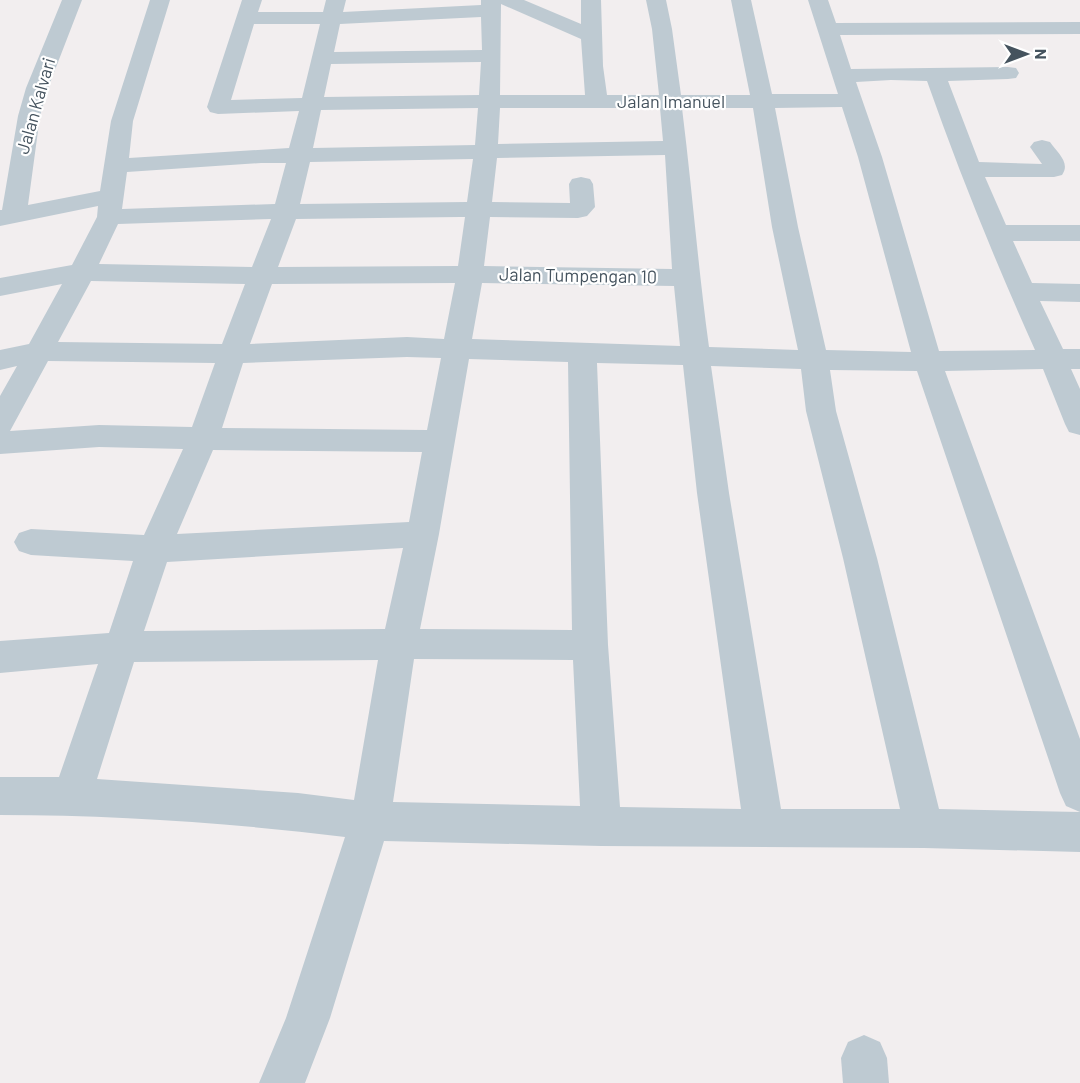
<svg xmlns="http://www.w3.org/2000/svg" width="1080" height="1083" viewBox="0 0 1080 1083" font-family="Barlow,sans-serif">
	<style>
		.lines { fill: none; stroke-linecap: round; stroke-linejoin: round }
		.minor { fill: #becad2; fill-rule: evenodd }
		.labels { text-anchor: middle; stroke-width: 4.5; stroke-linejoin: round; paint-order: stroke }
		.far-street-label { font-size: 18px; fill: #45535e; stroke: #fff }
	</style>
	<rect width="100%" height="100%" fill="#f2eeef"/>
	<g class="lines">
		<g class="minor">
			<path d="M62,0H82L48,88L40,116L28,205L100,191L111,121L150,0H170L133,121L129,158L289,148L299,111L218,114L210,112L207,107L242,0H262L258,12H323L326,0H346L343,12L481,5V0H524L581,24V0H601L603,66L607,95H659L652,29L646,0H666L672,29L681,95H750L731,0H751L772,94H838L808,0H828L836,23L1080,22V34L840,35L851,69L1008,67L1016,68L1019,73L1016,78L1008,79L948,81L979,162L1042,164L1030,147L1034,142L1042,140L1050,142C1057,152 1071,163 1062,175L1054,177H985L1006,225H1080V241H1013L1032,283L1080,284V302L1040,301L1063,349H1080V369H1071L1080,389V435L1069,432L1065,424L1043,369L945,371L1080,739V812L1066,806L1060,793L917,371L830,370L836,411L877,558L939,809L1080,812V852L924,848L601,846L384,841L330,1018L305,1083H259L286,1018L345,837C231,823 115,815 0,815V777H59L98,664L0,673V641L109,633L133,561L31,555L19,551L14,542L19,533L31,529L144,535L183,449L99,447L0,454V396L17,366L0,370V350L29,344L62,284L0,296V278L72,265L97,217L98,206L0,226V210H2L18,116L26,88ZM501,4L581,39L585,95H500ZM481,17L482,50L334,52L340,24ZM254,24H320L302,98L231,100ZM481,62L479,95L324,97L331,64ZM891,80L927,81C959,172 995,261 1035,350L939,351L882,157L856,82ZM842,107L858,157L911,352L826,350L798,227L775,108ZM478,108L475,145L313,148L321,110ZM500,108H660L663,141L498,144ZM682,108H753L772,227L798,350L709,347C698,267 692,188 682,108ZM665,155L672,269L484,266L490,217L578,218L587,216L595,207L593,184L590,179L581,177L572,179L569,184L570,203L492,202L497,158ZM473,159L467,202L300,204L310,162ZM261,163H286L275,204L122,209L127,172ZM460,217H465L458,266L278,267L296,219ZM271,219L252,267L99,264L118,224ZM91,281L245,284L222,344L58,342ZM455,283L444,339L407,337L250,344L272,284ZM482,283L674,286L680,346L472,339ZM407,357L441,358L427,430L222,428L243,363ZM469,359L568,362L572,630L420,629L439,534ZM48,361L215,363L192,427L99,425L10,431ZM597,363L683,365L697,493L741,809L620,807L608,645ZM711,366L801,369L806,411L843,558L900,809H781L729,493ZM213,450L422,452L409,522L177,534ZM403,548L385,629L144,631L167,562ZM414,659L573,660L580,806L393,802ZM378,660L354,800L298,793L97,779L134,662Z"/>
			<path d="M864,1035L880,1042L887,1058L889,1083H843L841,1058L848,1042Z"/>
		</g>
	</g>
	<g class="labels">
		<g class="far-street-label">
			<text x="671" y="108">Jalan Imanuel</text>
			<text transform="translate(36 106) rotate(-74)" y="6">Jalan Kalvari</text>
			<text transform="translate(578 276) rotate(1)" y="6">Jalan Tumpengan 10</text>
		</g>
	</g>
	<g transform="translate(1026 54) rotate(90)" stroke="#ffffff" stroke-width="4.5" paint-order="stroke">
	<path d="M0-4.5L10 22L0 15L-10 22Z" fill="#45535e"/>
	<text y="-9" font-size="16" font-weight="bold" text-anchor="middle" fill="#45535e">N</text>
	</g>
</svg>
